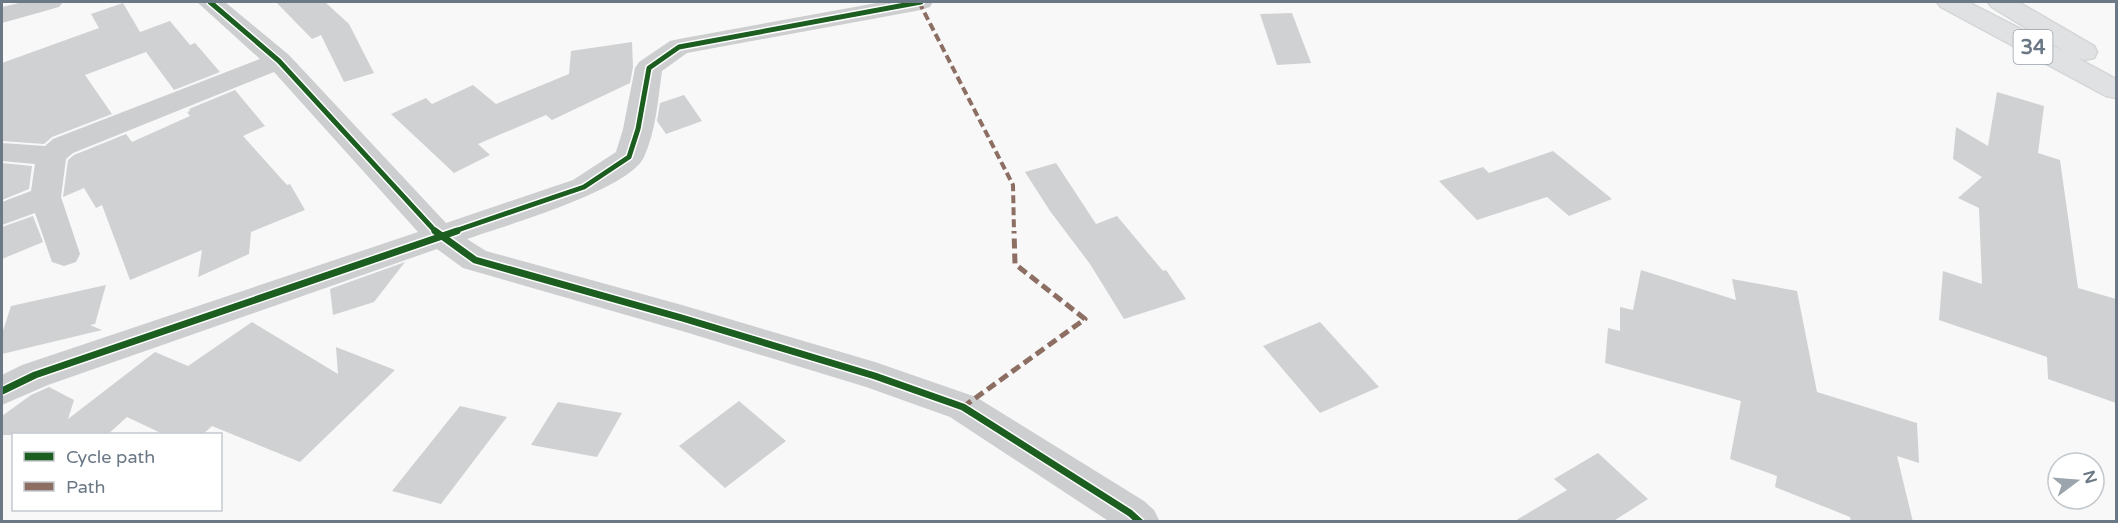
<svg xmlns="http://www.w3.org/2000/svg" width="2118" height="523" viewBox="0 0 2118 523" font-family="'Varela Round',sans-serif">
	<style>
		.building { fill: #d0d1d2 }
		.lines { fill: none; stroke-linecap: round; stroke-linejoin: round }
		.major-casing { stroke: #d5d6d7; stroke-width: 3 }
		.minor { fill: #cdcecf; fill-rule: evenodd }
		.major { fill: #e0e1e2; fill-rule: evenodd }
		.quiet-far1 { stroke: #8d6e63; stroke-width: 4; stroke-dasharray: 8 4; stroke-linecap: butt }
		.quiet { stroke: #8d6e63; stroke-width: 5; stroke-dasharray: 10 5; stroke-linecap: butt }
		.cycleway-far1-casing { stroke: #fff; stroke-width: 8 }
		.cycleway-casing { stroke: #fff; stroke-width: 10 }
		.cycleway-far1 { stroke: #1b5e20; stroke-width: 5 }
		.cycleway { stroke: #1b5e20; stroke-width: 7 }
		.labels { text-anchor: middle; stroke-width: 6; stroke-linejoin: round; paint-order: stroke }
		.shield { fill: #fff; stroke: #97a0aa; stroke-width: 1.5 }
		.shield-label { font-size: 20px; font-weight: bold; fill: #6b7885 }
	</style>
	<rect width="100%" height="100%" fill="#f8f8f8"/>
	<g class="building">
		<path d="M276,2H325L349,24L374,73L344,82L321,35L312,39Z"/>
		<path d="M123,3L140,32L170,21L190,45L195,43L220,72L174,90L146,52L85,75L112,114L52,137L44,144L2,141V63L99,28L91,14Z"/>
		<path d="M1292,13L1311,63L1277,65L1260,14Z"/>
		<path d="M632,42L633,67L630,83L552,120L546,115L478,144L490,155L454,173L391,114L426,98L432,104L473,85L496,104L569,74L571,51Z"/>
		<path d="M235,90L265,126L243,136L287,185L290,184L305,210L251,232L249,254L198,277L202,250L130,280L102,205L96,208L84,188L63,197L68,160L74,155L126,134L132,142L190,116L187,112L190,111L189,109Z"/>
		<path d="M1997,92L2044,106L2038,153L2060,160L2078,288L2116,299V403L2048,379L2047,357L1939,320L1943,271L1982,284L1979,208L1958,198L1982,177L1953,159L1956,127L1988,146Z"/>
		<path d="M684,95L702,121L666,134L657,121L660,103Z"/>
		<path d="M1553,151L1612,199L1569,216L1547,197L1477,220L1439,181L1483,167L1489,173Z"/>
		<path d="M2,163L32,166L29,189L2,200Z"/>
		<path d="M1056,163L1096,224L1117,216L1163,271L1166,270L1186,299L1124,319L1090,264L1050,211L1025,172Z"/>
		<path d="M33,216L43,242L2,259V227Z"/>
		<path d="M405,262L374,302L333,315L330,289Z"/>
		<path d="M1641,270L1736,300L1732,279L1797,291L1817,392L1917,423L1919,463L1897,456L1913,522H1851L1850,517L1775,487L1777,476L1730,459L1741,401L1605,363L1608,328L1620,331V307L1633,310Z"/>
		<path d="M106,285L95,324L90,325L102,330L2,354V334L11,306Z"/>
		<path d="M252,322L338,374L336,347L395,370L300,462L212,426L202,435H165L127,417L107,435H2V416L31,395L49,387L74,400L68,419L155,352L188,366Z"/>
		<path d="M1320,322L1379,387L1320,413L1263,346Z"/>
		<path d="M739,401L786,441L725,488L679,446Z"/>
		<path d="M558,402L622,413L597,457L531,445Z"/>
		<path d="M460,406L507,417L441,504L392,491Z"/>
		<path d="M1598,453L1648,499L1612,522H1513L1567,490L1554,479Z"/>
	</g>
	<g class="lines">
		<g class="major-casing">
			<path id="major" d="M1937,2H1968L2067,53L1992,7L1988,2H2018L2094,46L2097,52L2094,58L2084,60L2077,58L2116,79V98L2106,96L1941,7Z"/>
		</g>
		<g class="minor">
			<path d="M23,2H63L59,7L2,23V7Z"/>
			<path d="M197,2H225L289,55L446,223L573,180L616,152L623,129L635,68L639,62L670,41L679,39L882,2H933L930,7L921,10L687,53L662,71C658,99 656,131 644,157C629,190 504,226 467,239L486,251L682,305L875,362L976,397L1144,501L1154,510L1160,522H1110L950,417L866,387L682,331L463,268L437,249L48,385L2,405V375L22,365L418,232L274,72L73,153L66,159L61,197L80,254L76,262L64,266L52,262L35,213L2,225V202L31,191L35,164L2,161V143L45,146L53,139L260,59Z"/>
		</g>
		<use href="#major" class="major"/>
		<path class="quiet-far1" d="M919,2L1013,185L1014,232"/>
		<path class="quiet" d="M963,407L1085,319L1015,264L1014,231"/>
		<g class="cycleway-far1-casing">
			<g id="cycleway-far1">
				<path d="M210,2L279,61L436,232"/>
				<path d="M452,232L584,187L629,157L638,129L649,68L679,47L921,2"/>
			</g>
		</g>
		<g class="cycleway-casing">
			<g id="cycleway">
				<path d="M435,231L475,260L682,318L875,376L963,407L1130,513L1140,522"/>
				<path d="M2,391L35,375L457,231"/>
			</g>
		</g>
		<use href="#cycleway-far1" class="cycleway-far1"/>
		<use href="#cycleway" class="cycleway"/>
	</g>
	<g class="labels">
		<rect class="shield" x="2013.5" y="30" width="39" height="34" rx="4.5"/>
		<g class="shield-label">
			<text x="2033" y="54">34</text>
		</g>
	</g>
	<rect width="2118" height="523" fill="none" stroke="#6b7885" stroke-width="6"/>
	<rect x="12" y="433" width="210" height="78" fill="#ffffff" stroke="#c4c9ce" stroke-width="1.5"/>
	<rect x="24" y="452" width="30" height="9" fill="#1b5e20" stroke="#c4c9ce" stroke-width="1.5"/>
	<text x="66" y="463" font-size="18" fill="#6b7885">Cycle path</text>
	<rect x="24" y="482" width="30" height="9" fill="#8d6e63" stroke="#c4c9ce" stroke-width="1.5"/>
	<text x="66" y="493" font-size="18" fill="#6b7885">Path</text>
	<g transform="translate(2076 481) rotate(74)"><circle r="28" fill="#ffffff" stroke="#c4c9ce" stroke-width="1.5"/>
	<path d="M0-4.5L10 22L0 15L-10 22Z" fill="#9ca5ad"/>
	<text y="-9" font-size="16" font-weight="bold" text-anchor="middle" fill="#6b7885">N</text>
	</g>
</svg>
